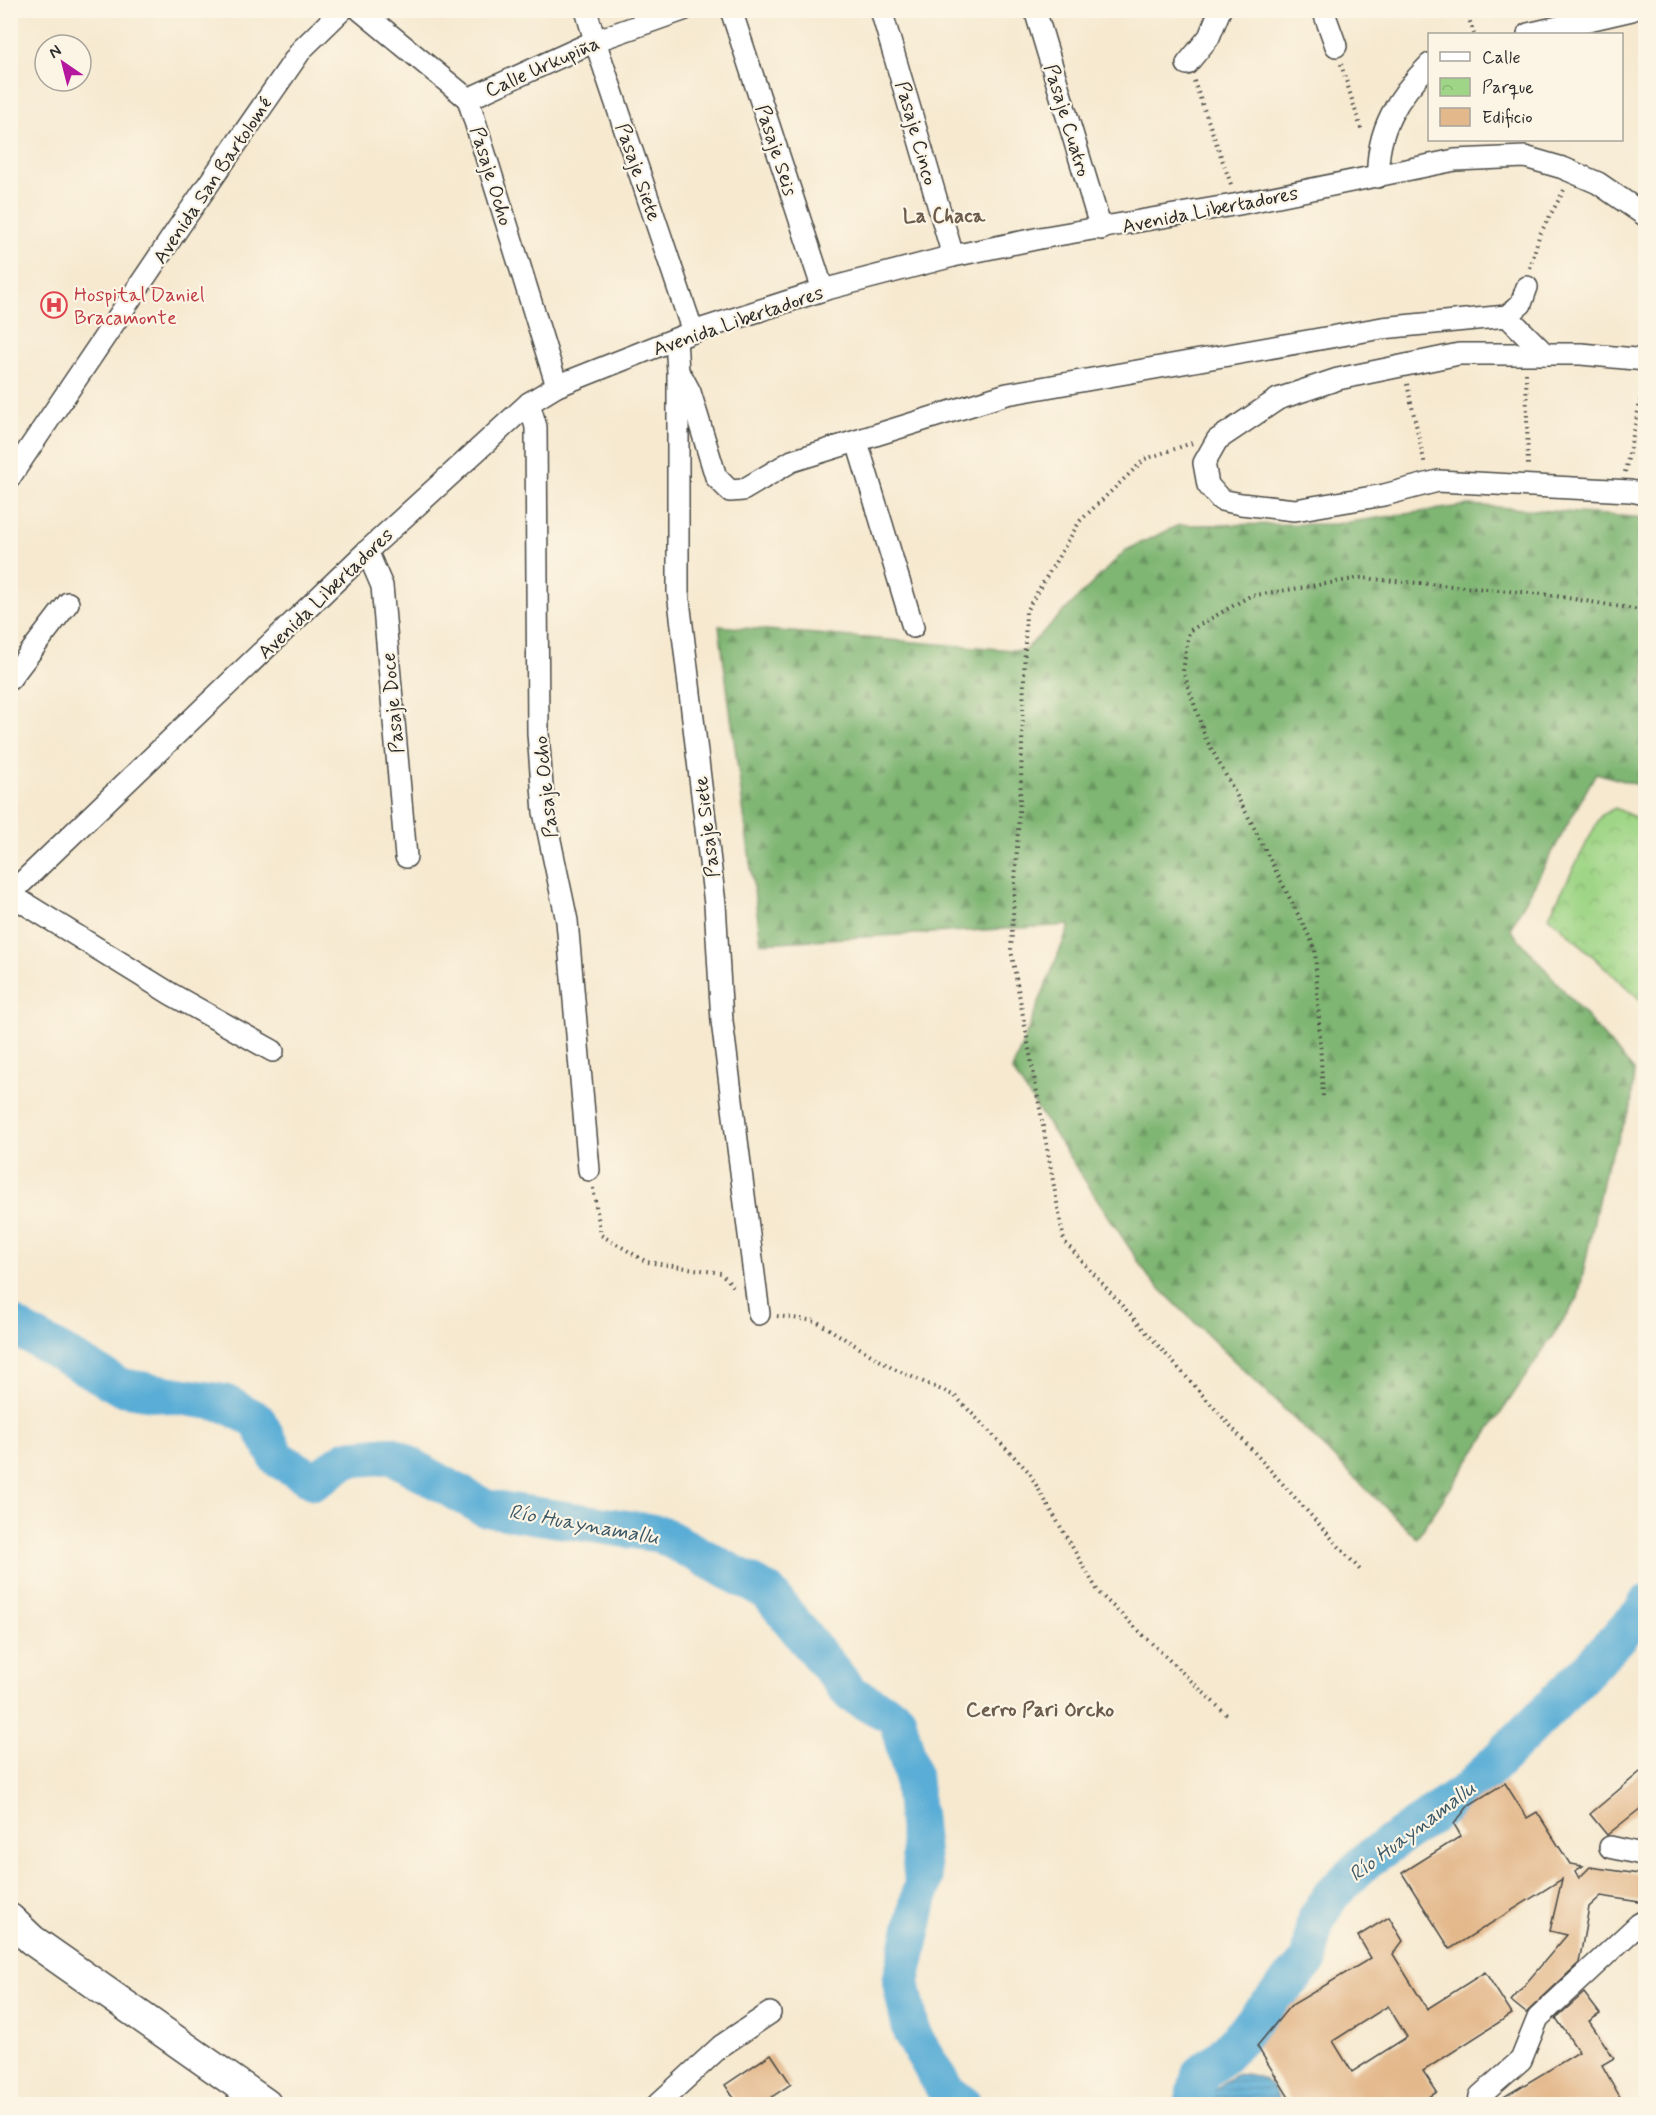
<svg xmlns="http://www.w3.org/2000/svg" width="1656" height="2115" viewBox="0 0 1656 2115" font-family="Mynerve,sans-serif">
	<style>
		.forest { fill: url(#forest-firs); stroke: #55704f; stroke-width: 1.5 }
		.park { fill: url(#park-crowns); stroke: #658058; stroke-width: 1.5 }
		.water { fill: url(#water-rules); stroke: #426c80; stroke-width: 1.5 }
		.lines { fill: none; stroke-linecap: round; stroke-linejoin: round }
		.river { stroke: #5aadd6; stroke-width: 38 }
		.building { fill: #e3b88b; fill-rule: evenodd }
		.minor-casing { stroke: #494844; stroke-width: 24 }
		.highway-casing { stroke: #494844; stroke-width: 33 }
		.path { stroke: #494844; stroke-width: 4; stroke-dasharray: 1.5 4.5; stroke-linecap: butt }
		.minor { stroke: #fff; stroke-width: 21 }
		.highway { stroke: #fff; stroke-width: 30 }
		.labels { text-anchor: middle; stroke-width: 4.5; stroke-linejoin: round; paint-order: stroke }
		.street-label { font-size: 20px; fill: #2b2b2b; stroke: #fcf5e5 }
		.health-label { font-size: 20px; fill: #be3a42; stroke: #fcf5e5; text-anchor: start }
		.neighbourhood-label { font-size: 21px; font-weight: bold; fill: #6b5c4d; stroke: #fcf5e5 }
		.water-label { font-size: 21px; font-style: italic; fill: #3b5867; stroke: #fcf5e5 }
	</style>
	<defs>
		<pattern id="forest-firs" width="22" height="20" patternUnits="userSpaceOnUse" patternTransform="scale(1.5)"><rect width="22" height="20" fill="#7fb673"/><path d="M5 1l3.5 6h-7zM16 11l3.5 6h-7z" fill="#68945f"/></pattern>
		<pattern id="park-crowns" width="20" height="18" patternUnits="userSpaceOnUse" patternTransform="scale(1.5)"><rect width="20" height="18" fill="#9fd586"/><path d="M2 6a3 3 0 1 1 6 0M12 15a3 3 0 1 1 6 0" fill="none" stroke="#89b774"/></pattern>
		<pattern id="water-rules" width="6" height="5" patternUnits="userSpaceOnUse" patternTransform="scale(1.5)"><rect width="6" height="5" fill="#5aadd6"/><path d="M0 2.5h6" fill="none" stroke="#4b8dae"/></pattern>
	</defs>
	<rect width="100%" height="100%" fill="#fcf5e5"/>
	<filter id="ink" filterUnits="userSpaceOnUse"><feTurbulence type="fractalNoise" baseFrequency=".0167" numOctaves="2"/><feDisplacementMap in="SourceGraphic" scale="12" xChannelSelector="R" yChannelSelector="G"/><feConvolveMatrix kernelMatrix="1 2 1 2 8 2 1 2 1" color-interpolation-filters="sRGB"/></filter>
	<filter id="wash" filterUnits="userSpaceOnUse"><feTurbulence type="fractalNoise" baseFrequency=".008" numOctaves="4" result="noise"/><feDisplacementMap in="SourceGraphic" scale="24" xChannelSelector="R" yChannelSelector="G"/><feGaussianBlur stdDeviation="1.35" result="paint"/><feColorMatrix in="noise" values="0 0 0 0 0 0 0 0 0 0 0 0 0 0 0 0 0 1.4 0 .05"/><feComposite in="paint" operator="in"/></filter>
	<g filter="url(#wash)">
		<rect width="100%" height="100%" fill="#f6e9d0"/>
		<path class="forest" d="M1469,505L1645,518V787L1596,773L1510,929L1634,1071L1631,1107L1604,1172L1578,1298L1417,1538L1150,1279L1012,1070L1070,925L761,943L719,626L1024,651L1126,550L1179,525L1336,524Z"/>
		<path class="park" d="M1615,808L1645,822V1004L1549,916L1601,815Z"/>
		<path class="water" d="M1239,2074C1261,2074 1275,2083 1280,2104H1210C1214,2088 1223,2080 1239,2074Z"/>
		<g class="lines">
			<g class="river">
				<path d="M10,1324L121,1387L224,1403L257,1420L278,1459L315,1481L346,1459L391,1455L485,1508L660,1534L768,1592L851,1694L897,1718L912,1775L923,1882L901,1982L912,2034L946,2091L963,2104"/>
				<path d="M1193,2104L1200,2074L1224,2055L1309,1960L1315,1921L1331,1895L1368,1859L1468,1790L1571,1687L1645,1609L1646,1604"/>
			</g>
		</g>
		<g id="blocks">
			<g class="building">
				<path d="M1646,1767V1804L1607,1835L1590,1814Z"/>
				<path d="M1505,1783L1527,1818L1537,1812L1570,1864L1583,1866L1575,1871L1579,1878L1590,1867L1646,1875V1903L1601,1896L1589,1907L1579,1963L1526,2013L1511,2001L1567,1935L1550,1931L1562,1879L1450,1949L1402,1873L1461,1836L1454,1824L1469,1805Z"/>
				<path d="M1389,1917L1403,1941L1393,1954L1427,2009L1485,1972L1512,2014L1423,2071L1437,2092L1418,2104H1293L1257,2046L1290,2006L1371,1958L1358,1936ZM1388,2006L1407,2037L1352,2072L1333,2041Z"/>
				<path d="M1584,1993L1600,2014L1589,2021L1614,2058L1602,2065L1624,2104H1492L1579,2052L1556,2018Z"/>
				<path d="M771,2054L791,2084L761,2104H738L725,2085Z"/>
			</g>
		</g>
	</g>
	<g filter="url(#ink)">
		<use href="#blocks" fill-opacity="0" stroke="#494844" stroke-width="1.5"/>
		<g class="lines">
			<g class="minor-casing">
				<g id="minor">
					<path d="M360,10L468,99L557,386"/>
					<path d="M586,10L595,41L693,332"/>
					<path d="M731,10L823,290"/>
					<path d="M881,10L953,256"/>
					<path d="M1035,10L1101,229"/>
					<path d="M1323,10L1336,46"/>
					<path d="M1528,34L1632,10"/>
					<path d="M1187,64L1209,37L1220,10"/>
					<path d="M468,99L595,41L683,10"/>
					<path d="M1378,177C1376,130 1398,96 1430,64"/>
					<path d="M1507,316L1545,354"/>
					<path d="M676,339L678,372V592L715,904L722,1021L759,1314"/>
					<path d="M1646,360L1581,354H1459L1338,379L1278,399L1217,440L1204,463L1208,485L1221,500L1241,504L1295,510L1384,495L1438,481L1630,491L1646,494"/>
					<path d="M682,377L690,392L716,477L730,491L743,490L792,461L1007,394L1382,328L1507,316L1521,304L1527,287"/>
					<path d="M529,403L536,427L538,733L544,812L567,921L589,1170"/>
					<path d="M857,442L913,627"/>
					<path d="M10,477L185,218L302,49L342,10"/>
					<path d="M367,551L382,586L406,857"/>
					<path d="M10,679L68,603"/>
					<path d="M10,894L367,551L529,403L557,386L693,332L823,290L953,256L1040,238L1239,204L1455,160L1525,157L1563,168L1598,183L1646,216"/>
					<path d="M11,895L171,994L273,1051"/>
					<path d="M1610,1847L1646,1855"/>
					<path d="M658,2104L721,2046L770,2013"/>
					<path d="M1479,2104L1480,2096L1521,2060L1538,2018L1639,1924L1646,1920"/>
				</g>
			</g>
			<g class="highway-casing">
				<path id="highway" d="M10,1919L32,1940L266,2104"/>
			</g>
			<g class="path">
				<path d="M1466,10L1474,34"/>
				<path d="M1341,64L1362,132"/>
				<path d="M1194,81L1232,187"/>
				<path d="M1530,268L1539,236L1564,190"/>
				<path d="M1526,373L1528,467"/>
				<path d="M1407,384L1425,465"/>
				<path d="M1192,443L1145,459L1080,521L1026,611L1021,780L1011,950L1064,1241L1361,1571"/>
				<path d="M1625,472L1645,379"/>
				<path d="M1323,1096L1315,948L1249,818L1206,739L1183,671L1189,631L1250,596L1361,578L1543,594L1646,611"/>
				<path d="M593,1188L601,1235L647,1262L721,1273L736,1289"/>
				<path d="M777,1316L816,1321L892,1368L955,1396L1028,1471L1099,1593L1229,1717"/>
			</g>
			<use href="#minor" class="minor"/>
			<use href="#highway" class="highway"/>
		</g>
	</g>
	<defs>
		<g id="hospital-ring" transform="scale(1.35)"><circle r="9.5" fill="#fcf5e5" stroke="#e0444e" stroke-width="1.5"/><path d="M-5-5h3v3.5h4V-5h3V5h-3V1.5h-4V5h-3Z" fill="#e0444e"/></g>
	</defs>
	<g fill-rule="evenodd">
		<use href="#hospital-ring" x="54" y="305"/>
	</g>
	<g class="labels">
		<g class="street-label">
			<text transform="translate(542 66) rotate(-24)" y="7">Calle Urkupiña</text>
			<text transform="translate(1068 120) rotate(73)" y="7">Pasaje Cuatro</text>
			<text transform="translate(917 133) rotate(74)" y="7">Pasaje Cinco</text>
			<text transform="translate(777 150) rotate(72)" y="7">Pasaje Seis</text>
			<text transform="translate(639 172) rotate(71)" y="7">Pasaje Siete</text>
			<text transform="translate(492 176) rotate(73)" y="7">Pasaje Ocho</text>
			<text transform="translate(212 180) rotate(-56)" y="7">Avenida San Bartolomé</text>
			<text transform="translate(1210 209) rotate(-11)" y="7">Avenida Libertadores</text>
			<text transform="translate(738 320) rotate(-19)" y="7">Avenida Libertadores</text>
			<text transform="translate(325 593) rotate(-44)" y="7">Avenida Libertadores</text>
			<text transform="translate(392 703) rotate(-95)" y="7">Pasaje Doce</text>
			<text transform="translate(545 787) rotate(-96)" y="7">Pasaje Ocho</text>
			<text transform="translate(706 827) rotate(-97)" y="7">Pasaje Siete</text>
		</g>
		<g class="health-label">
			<text x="74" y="301">Hospital Daniel<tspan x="74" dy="23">Bracamonte</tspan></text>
		</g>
		<g class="neighbourhood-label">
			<text x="944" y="222">La Chaca</text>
			<text x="1040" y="1716">Cerro Pari Orcko</text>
		</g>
		<g class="water-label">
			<text transform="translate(584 1524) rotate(10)" y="7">Río Huaynamallu</text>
			<text transform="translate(1412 1831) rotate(-37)" y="7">Río Huaynamallu</text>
		</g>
	</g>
	<rect width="1656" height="2115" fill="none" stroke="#fcf5e5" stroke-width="36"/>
	<rect x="1428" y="33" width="195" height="108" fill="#fcf5e5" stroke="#a8a49b" stroke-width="1.5"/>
	<rect x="1440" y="52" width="30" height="9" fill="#ffffff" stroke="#a8a49b" stroke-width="1.5"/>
	<text x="1482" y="63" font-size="18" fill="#2b2b2b">Calle</text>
	<rect x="1440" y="78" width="30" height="18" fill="url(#park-crowns)" stroke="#a8a49b" stroke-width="1.5"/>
	<text x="1482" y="93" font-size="18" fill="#2b2b2b">Parque</text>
	<rect x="1440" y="108" width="30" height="18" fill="#e3b88b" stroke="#a8a49b" stroke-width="1.5"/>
	<text x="1482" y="123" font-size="18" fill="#2b2b2b">Edificio</text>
	<g transform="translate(63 63) rotate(325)"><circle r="28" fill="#fcf5e5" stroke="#a8a49b" stroke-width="1.5"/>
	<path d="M0-4.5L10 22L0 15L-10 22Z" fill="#b5179e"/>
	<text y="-9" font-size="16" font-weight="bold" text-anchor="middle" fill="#2b2b2b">N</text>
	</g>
</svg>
